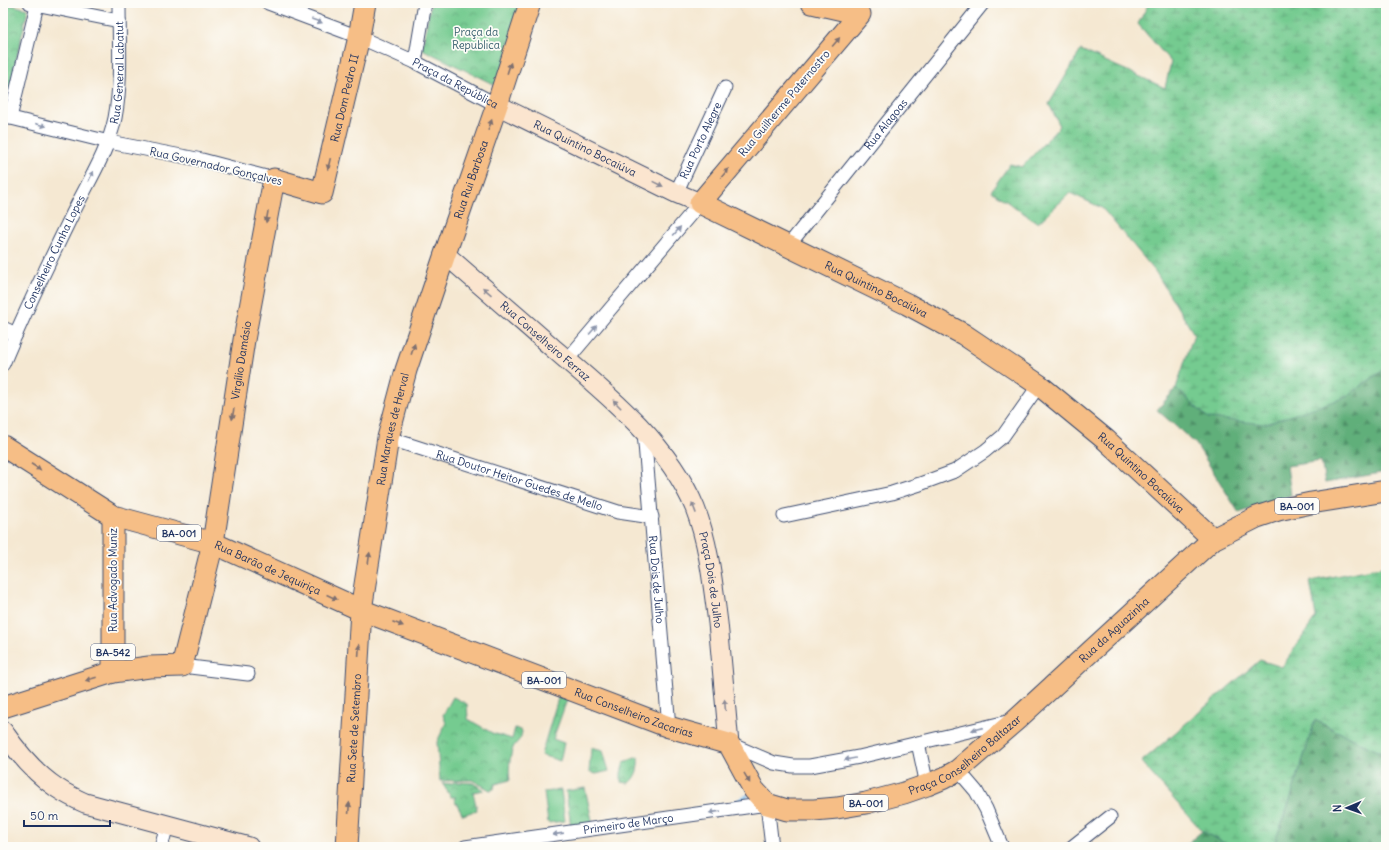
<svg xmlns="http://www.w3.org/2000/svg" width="1389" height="850" viewBox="0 0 1389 850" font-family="Delius,sans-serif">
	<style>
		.forest { fill: url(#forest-firs); stroke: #3e6f6c }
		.wetland { fill: url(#wetland-marsh); stroke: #487d77 }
		.park { fill: url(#park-crowns); stroke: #487d77 }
		.garden { fill: #75cb90; stroke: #487d77 }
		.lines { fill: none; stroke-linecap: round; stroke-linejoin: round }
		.stream { stroke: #78bcef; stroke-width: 3.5 }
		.street-casing { stroke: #3c4b6f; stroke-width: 15 }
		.secondary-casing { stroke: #3c4b6f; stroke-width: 21 }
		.primary-casing { stroke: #3c4b6f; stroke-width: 23 }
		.street { stroke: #fff; stroke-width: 13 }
		.secondary { stroke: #fbe5cf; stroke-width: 19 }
		.primary { stroke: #f6be86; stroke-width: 21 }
		.oneway { fill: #8d97ae }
		.oneway2 { fill: #7e6f70 }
		.oneway3 { fill: #8b8a96 }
		.labels { text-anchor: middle; stroke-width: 3.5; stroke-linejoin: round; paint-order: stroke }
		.shield { fill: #fdfcf7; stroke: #5f6c8c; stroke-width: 1 }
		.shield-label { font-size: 10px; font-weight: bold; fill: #1b2f5e }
		.park-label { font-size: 11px; fill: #365e6d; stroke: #fdfcf7 }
		.street-label { font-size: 11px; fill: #1b2f5e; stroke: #fdfcf7 }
	</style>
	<defs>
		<pattern id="forest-firs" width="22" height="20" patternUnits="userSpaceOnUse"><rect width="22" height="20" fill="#60af7a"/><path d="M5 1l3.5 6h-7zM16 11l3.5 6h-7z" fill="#4e8f67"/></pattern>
		<pattern id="wetland-marsh" width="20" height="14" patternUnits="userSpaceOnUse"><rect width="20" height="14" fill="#75cb90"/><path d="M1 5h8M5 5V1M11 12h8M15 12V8" fill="none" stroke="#5fa579"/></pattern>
		<pattern id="park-crowns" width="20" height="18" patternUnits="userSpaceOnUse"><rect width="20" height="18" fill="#75cb90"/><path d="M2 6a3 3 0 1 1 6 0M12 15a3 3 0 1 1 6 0" fill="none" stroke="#5fa579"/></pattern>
	</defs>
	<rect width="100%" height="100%" fill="#fdfcf7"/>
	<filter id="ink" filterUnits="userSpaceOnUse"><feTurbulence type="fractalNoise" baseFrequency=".025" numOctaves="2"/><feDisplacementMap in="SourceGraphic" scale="8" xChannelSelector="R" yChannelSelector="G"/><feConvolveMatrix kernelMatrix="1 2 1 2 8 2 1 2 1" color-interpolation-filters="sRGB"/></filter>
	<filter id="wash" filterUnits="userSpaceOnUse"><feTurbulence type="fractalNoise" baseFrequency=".012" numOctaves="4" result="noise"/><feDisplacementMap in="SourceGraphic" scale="16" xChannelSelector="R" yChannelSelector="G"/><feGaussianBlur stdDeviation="0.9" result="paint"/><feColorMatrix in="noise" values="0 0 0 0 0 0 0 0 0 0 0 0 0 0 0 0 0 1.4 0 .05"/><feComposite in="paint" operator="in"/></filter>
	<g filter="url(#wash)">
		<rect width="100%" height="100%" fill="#f5e8d2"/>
		<g class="forest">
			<path d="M1386,368V472L1325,483L1321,461L1287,466L1291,495L1239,513L1196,444L1157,410L1176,388L1208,418L1346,397Z"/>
			<path d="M1315,720L1377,751L1386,750V847H1273L1291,797Z"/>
			<path d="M1202,831L1232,847H1184Z"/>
		</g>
		<g class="wetland">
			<path d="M1149,3H1386V368L1346,397L1265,424L1208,418L1176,388L1194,334L1155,271L1102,208L1070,193L1038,223L991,191L1010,164L1022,167L1060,126L1049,104L1081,50L1165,88L1171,62L1138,24Z"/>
			<path d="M1386,566V750L1377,751L1315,720L1291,797L1273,847H1232L1202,831L1141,762L1260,660L1282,667L1316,617L1310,581Z"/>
		</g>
		<g class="park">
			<path d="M3,3L28,9L6,104L3,103Z"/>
			<path d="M431,3H524L497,86L422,49Z"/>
			<path d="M559,695L568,697L553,739L564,743L560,761L541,755Z"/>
			<path d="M453,697L467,704L468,719L492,733L512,739L515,728L522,731C521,742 516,741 513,748C510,755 508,772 510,780L495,784L494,789L490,790L472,780L440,781L437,742L446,723L443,715Z"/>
			<path d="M591,748L603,751L609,771L596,774L589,772Z"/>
			<path d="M638,757C639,767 637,776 629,783L621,782V773L624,762Z"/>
			<path d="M455,782L473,783L484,790L473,792L477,810L463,815L454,799L456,797H451L442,783L450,784Z"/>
			<path d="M585,788L593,825L571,827L566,791Z"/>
		</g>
		<path class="garden" d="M561,790L565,821L548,823L544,792Z"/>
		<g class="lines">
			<g class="stream">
				<path d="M732,804L747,796"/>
				<path d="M450,847L464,845"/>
			</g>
		</g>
	</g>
	<g filter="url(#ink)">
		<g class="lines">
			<g class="street-casing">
				<g id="street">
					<path d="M30,3L119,21"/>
					<path id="s1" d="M268,3L359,37L415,62L497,105"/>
					<path d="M415,62L425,3"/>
					<path d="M3,116L109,142L202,160L274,179"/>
					<path d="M10,118L37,5"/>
					<path id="s2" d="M676,193L725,88"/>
					<path id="s3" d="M788,246L983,3"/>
					<path d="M3,328L16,334"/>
					<path d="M567,360L700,203"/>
					<path id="s4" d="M3,364C24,313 48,264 72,215C87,184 108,152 115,118C122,81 119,41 119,3"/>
					<path id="s5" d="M644,432L669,727"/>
					<path id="s6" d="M388,438L618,512L652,517"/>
					<path d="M784,516L892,493L920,484L955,471L985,451L1003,436L1039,385"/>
					<path d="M182,666L248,674"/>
					<path d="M918,743L927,785"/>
					<path d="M730,744L774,763L793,766H810L859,757L1011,721"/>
					<path d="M958,770L976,791L986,809L1002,847"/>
					<path d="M161,847L167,825"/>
					<path id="s7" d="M465,847L767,804L772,847"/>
					<path d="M1072,847L1110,817"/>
				</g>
			</g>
			<g class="secondary-casing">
				<g id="secondary">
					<path id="s8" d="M497,105L676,193L700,203"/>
					<path id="s9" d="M445,254C481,286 518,317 554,349C607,394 668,443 695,508C709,544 713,585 718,623C722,663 725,703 729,744"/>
					<path d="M3,731C18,753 36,774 57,788C66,794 76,799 85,803L249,847"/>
				</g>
			</g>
			<g class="primary-casing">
				<g id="primary">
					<path id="s10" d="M812,3L860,14L700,203L907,304L963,334L1039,385L1106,440L1213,539"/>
					<path id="s11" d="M3,446L113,516L213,543L361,610L669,727L729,744L754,790L767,804L787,810H814L837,808L866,803L904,793L927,785L944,778L958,770L1015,721L1213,539L1257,517L1278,510L1311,503L1386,491"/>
					<path id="s12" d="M113,672L149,667L182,666L213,543L244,340L274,179L322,193L359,37L365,3"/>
					<path d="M3,707L113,672V516"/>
					<path id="s13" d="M347,847L361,610L388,438L406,370L445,254L497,105L530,3"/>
				</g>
			</g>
			<use href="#street" class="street"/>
			<use href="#secondary" class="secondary"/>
			<use href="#primary" class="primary"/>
		</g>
		<defs><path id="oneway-solid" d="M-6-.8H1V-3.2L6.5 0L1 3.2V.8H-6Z"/></defs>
		<g class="oneway">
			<use href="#oneway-solid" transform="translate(317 21) rotate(20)"/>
			<use href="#oneway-solid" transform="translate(41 125) rotate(14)"/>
			<use href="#oneway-solid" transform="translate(91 176) rotate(-64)"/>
			<use href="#oneway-solid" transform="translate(677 231) rotate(-50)"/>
			<use href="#oneway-solid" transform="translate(593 330) rotate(-49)"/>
			<use href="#oneway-solid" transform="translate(977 729) rotate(167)"/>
			<use href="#oneway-solid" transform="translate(850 759) rotate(170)"/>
			<use href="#oneway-solid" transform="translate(715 812) rotate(172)"/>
			<use href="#oneway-solid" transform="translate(558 834) rotate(172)"/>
		</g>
		<g class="oneway2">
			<use href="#oneway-solid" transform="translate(836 42) rotate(-50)"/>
			<use href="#oneway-solid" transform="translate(509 68) rotate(-72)"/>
			<use href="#oneway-solid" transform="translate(490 125) rotate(-71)"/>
			<use href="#oneway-solid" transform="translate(329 164) rotate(103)"/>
			<use href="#oneway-solid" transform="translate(725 173) rotate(-50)"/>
			<use href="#oneway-solid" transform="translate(267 217) rotate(100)"/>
			<use href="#oneway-solid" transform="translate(413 349) rotate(-72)"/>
			<use href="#oneway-solid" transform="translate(233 414) rotate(99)"/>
			<use href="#oneway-solid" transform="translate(36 467) rotate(33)"/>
			<use href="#oneway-solid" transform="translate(369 558) rotate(-82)"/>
			<use href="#oneway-solid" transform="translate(332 597) rotate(24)"/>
			<use href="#oneway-solid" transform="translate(398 624) rotate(21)"/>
			<use href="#oneway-solid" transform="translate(359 650) rotate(-86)"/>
			<use href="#oneway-solid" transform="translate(91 679) rotate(162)"/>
			<use href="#oneway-solid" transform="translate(747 778) rotate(60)"/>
			<use href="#oneway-solid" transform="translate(349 808) rotate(-86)"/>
		</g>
		<g class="oneway3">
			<use href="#oneway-solid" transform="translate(658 184) rotate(26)"/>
			<use href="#oneway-solid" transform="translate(487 291) rotate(-139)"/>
			<use href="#oneway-solid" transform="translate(617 404) rotate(-134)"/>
			<use href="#oneway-solid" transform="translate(694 508) rotate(-111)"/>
			<use href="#oneway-solid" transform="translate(725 705) rotate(-95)"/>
		</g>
	</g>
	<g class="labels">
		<g class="shield">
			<rect x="1275" y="498" width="44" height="16" rx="3"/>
			<rect x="157" y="525" width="44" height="16" rx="3"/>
			<rect x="91" y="644" width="44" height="16" rx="3"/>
			<rect x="522" y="672" width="44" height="16" rx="3"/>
			<rect x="844" y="795" width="44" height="16" rx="3"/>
		</g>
		<g class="shield-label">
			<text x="1297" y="510">BA-001</text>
			<text x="179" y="537">BA-001</text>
			<text x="113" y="656">BA-542</text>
			<text x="544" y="684">BA-001</text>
			<text x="866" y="807">BA-001</text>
		</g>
		<g class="park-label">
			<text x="476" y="36">Praça da<tspan x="476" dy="13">Republica</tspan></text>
		</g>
		<g class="street-label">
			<text dy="4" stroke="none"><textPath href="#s4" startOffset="316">Rua General Labatut</textPath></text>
			<text dy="4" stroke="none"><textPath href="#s1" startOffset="204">Praça da República</textPath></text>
			<text dy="4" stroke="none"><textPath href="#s12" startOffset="713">Rua Dom Pedro II</textPath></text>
			<text transform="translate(784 103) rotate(-50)" y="4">Rua Guilherme Paternostro</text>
			<text dy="4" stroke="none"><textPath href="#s3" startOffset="156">Rua Alagoas</textPath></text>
			<text dy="4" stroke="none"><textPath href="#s2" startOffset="58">Rua Porto Alegre</textPath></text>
			<text dy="4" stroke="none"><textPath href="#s8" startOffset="98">Rua Quintino Bocaiúva</textPath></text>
			<text transform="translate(216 166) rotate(13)" y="4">Rua Governador Gonçalves</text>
			<text dy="4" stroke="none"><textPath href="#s13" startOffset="683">Rua Rui Barbosa</textPath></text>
			<text dy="4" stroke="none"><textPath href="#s4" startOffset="123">Conselheiro Cunha Lopes</textPath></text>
			<text dy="4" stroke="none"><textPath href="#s10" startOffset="493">Rua Quintino Bocaiúva</textPath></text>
			<text dy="4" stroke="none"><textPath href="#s9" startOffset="133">Rua Conselheiro Ferraz</textPath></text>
			<text dy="4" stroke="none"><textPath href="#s12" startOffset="381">Virgílio Damásio</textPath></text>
			<text dy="4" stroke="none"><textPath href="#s13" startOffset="421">Rua Marques de Herval</textPath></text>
			<text dy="4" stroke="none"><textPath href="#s10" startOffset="817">Rua Quintino Bocaiúva</textPath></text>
			<text dy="4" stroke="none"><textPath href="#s6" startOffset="138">Rua Doutor Heitor Guedes de Mello</textPath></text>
			<text dy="4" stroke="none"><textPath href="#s11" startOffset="294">Rua Barão de Jequiriça</textPath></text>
			<text transform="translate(113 580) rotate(-90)" y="4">Rua Advogado Muniz</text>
			<text dy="4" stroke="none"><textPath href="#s5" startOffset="148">Rua Dois de Julho</textPath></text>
			<text dy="4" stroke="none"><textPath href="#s9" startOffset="433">Praça Dois de Julho</textPath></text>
			<text dy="4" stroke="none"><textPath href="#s11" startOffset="1268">Rua da Aguazinha</textPath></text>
			<text dy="4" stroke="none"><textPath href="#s11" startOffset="688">Rua Conselheiro Zacarias</textPath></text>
			<text dy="4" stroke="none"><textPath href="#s13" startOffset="119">Rua Sete de Setembro</textPath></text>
			<text dy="4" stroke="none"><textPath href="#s11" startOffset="1072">Praça Conselheiro Baltazar</textPath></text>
			<text dy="4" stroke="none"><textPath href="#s7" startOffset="165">Primeiro de Março</textPath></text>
		</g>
	</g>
	<rect width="1389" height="850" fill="none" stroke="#fdfcf7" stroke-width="16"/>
	<g transform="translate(1347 808) rotate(268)" stroke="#fdfcf7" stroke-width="3" paint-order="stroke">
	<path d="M0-3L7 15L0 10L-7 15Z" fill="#1b2f5e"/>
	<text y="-6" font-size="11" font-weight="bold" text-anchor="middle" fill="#1b2f5e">N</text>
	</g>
	<path d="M24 820v6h86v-6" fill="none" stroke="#1b2f5e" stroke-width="2"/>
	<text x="30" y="820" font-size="12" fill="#1b2f5e" stroke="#fdfcf7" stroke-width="3" paint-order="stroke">50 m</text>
</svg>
